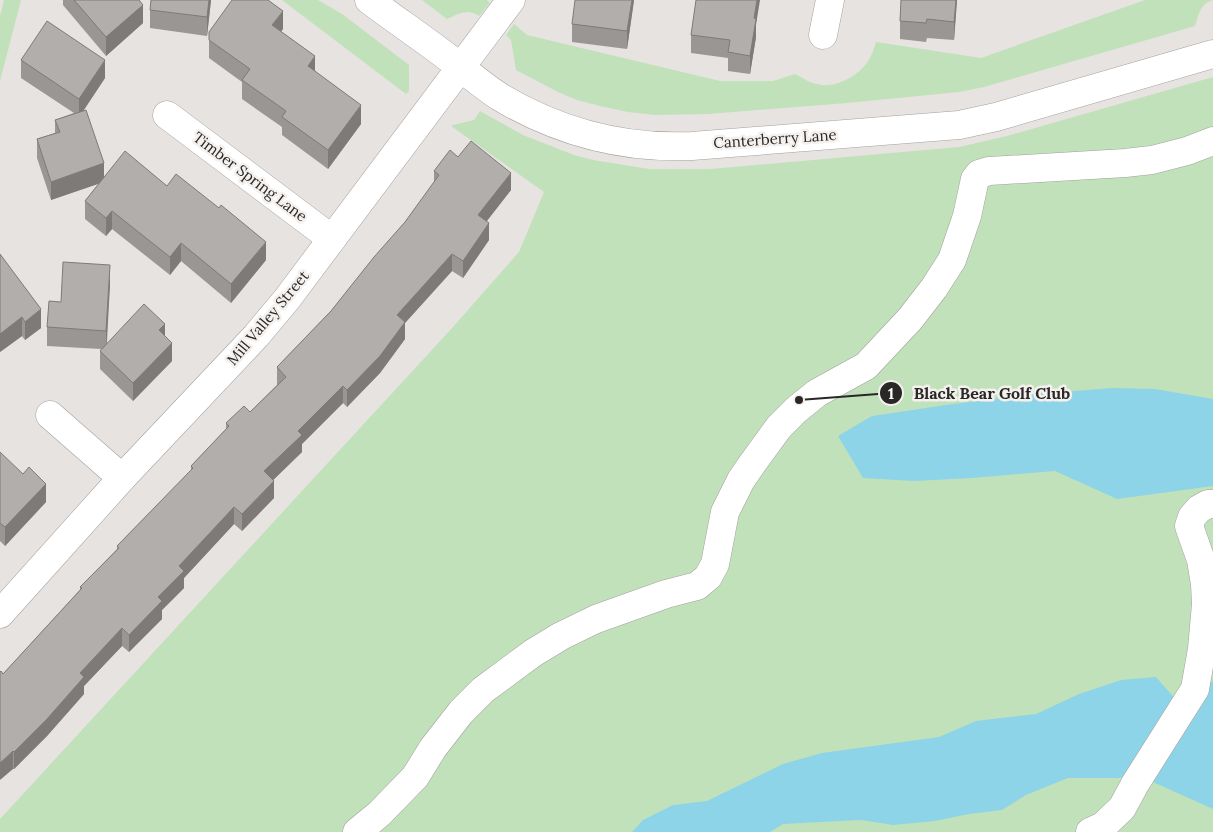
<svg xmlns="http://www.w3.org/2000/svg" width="1213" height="832" viewBox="0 0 1213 832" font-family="Lora,serif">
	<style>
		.green { fill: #c1e1ba }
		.water { fill: #8dd4e8 }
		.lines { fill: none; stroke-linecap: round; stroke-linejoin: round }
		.minor-casing { stroke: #a4a09e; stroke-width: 29 }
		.minor { stroke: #fff; stroke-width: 28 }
		.wall { fill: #999694 }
		.shaded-wall { fill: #7d7a78 }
		.building { fill: #b2aeac; stroke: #7d7a78 }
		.labels { text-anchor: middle; stroke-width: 5; stroke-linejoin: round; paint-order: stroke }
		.street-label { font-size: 15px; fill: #292827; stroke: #f4f0ed }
		.leader { fill: none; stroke: #292827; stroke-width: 2 }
		.callout-dot { fill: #292827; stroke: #f4f0ed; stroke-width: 2 }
		.mark-label { font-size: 15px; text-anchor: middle; font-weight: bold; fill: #fff }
		.callout-label { font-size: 16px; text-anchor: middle; font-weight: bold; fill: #292827; stroke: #f4f0ed; stroke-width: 5; stroke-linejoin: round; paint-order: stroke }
	</style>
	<rect width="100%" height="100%" fill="#e7e3e0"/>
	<g class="green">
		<path d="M4,0H21L0,81V16Z"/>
		<path d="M282,0H318L342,14L409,65V91L406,94Z"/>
		<path d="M422,0H487L490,3L479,16C467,8 459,14 447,19Z"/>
		<path d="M1145,0H1213C1200,4 1199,14 1195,26L984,87L959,92L847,103L708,114L655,115L628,112L600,106L577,100L558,92L516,70L511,40L506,35L514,24L527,35L720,81H773L795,74C802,77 809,83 817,84C834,89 856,77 866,64C871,58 874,49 876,42L981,58Z"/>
		<path d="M1213,77V832H0V819L453,327L519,252L544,192L451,126L453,125L474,120L480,111L523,135L574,155L593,160L649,169H710L959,147L1007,136Z"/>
	</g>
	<g class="water">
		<path d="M1112,388L1155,389L1213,399V486L1117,499L1055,471L972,478L914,481L863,478L838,436L872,416L946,405L1024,395Z"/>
		<path d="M1156,677L1177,701L1213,681V809L1133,773L1120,778H1068L1026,795L1002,810L969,814L935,821L893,825L861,820L783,824L770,832H632L643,820L673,805L707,801L783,764L822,753L939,737L976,721L1036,714L1079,694L1121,680Z"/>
	</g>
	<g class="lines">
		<g class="minor-casing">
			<g id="minor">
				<path d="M369,0C393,18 418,35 442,53C462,68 480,84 500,97C559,132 624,149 692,146L959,125L996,117L1213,54"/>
				<path d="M823,35L830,0"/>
				<path d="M167,115L332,239"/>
				<path d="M50,415L122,478"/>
				<path d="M0,614L122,478L256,336L287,299L511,0"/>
				<path d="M357,832L379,814L415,777L433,748L461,712L483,690L533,653L561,636L596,619L666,594L697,586L708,577L715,564L725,512L741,480L752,464L779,427L796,410L817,393L866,366L910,319L934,288L952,260L967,216L975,179L979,174L989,171L1125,163L1152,160L1187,151L1213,141"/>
				<path d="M1090,832L1103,826L1122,808L1135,784L1195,689L1202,649L1206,604L1205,584L1201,560L1189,526L1192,517L1199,509L1208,504H1213"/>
			</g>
		</g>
		<use href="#minor" class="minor"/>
	</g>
	<g class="wall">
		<path d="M63,0H139L143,23L106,56L63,5Z"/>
		<path d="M211,0L207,36L150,28V10Z"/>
		<path d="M634,0L627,49L572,42V24Z"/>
		<path d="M901,0H957L954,40L927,38L926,42L900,39V21Z"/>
		<path d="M756,25V37L750,74L728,71V58L691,53V35Z"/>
		<path d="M283,29L281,31L361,124L328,169L282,135V127L242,99V82L209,58V32Z"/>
		<path d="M21,60L105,78L84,110L104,177L167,186L266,260L231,303L181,261L170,275L112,229L106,236L85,219V201L99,183L51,200L37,158V139L55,133V120L74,113L21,78Z"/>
		<path d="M458,157L511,190L487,221L489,240L463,278L452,271L405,323V339L380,373L347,407L343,403L302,444V452L273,480L274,498L242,531L234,524L184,578V588L162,610V619L129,652L122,646L84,686V694L47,736L14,769H13L3,674L80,590V587L117,549V546L191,471V466L226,429V423L250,412L277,385V367L331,311L405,222L434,183V171Z"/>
		<path d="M0,254L41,328L25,340L22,336L0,352Z"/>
		<path d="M110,284L107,343L165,336L172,361L133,401L100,369V351L101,349L47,346V327L61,302Z"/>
		<path d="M0,452L46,502L5,546L0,541Z"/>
	</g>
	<g class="shaded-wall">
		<path d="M209,0H211L207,36V17Z"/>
		<path d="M632,0H634L627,49V31Z"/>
		<path d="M757,0H760L756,25V37L750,74V56L754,18Z"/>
		<path d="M956,0H957L954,40V22Z"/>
		<path d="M143,5V23L106,56V37Z"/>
		<path d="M283,11V29L272,43V25Z"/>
		<path d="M315,56V74L308,66Z"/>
		<path d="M105,60V78L79,117V99Z"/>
		<path d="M361,105V124L328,169V150Z"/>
		<path d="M104,163V182L51,200V182Z"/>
		<path d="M511,173V190L478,232V215Z"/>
		<path d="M112,211V229L106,236V218Z"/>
		<path d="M489,223V240L463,278V261Z"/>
		<path d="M266,242V260L231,303V284Z"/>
		<path d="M181,243V261L170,275V257Z"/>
		<path d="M452,254V271L405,323V339L380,373L347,407V390L397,315Z"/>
		<path d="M110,265V284L106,349V331Z"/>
		<path d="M41,309V328L25,340V322Z"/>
		<path d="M22,317V336L0,352V334Z"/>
		<path d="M165,324V342L159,330Z"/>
		<path d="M172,343V361L133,401V383Z"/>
		<path d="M343,386V403L302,444V452L264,489V471L298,431Z"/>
		<path d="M274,481V498L242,531V514Z"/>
		<path d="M46,484V502L5,546V527Z"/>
		<path d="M234,507V524L184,578V588L162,610V619L129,652V635L158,597L179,566Z"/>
		<path d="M122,628V646L84,686V694L47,736L14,769V752L80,673Z"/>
		<path d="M13,751V769L0,780V763Z"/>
	</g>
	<g class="building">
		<path d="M74,0H139L143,5L106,37Z"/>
		<path d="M151,0H209L207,17L150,10Z"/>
		<path d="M232,0H268L283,11L272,25L315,56L308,66L361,105L328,150L282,117L286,111L242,80L250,69L209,40V32Z"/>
		<path d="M575,0H632L627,31L572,24Z"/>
		<path d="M696,0H757L754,18L756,19L750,56L728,52L730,40L691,35Z"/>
		<path d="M901,0H956L954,22L927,19L926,23L900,21Z"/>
		<path d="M47,21L105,60L79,99L21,60Z"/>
		<path d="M86,110L104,163L51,182L37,139L60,132L55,120Z"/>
		<path d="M471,141L511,173L478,215L489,223L463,261L452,254L397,315L405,322L380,356L347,390L343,386L298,431L302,435L264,471L274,481L242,514L234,507L179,566L184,571L158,597L162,601L129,635L122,628L80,673L84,677L47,719L14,752L13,751L0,763V672L1,671L3,674L82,588L80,587L119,548L117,546L193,468L191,466L229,426L226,423L244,406L250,412L286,377L277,367L331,311L374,257L405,222L439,175L434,171L450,150L458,157Z"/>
		<path d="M125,151L167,186L176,174L219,208L221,205L266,242L231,284L181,243L170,257L112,211L106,218L85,201Z"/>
		<path d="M0,254L41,309L25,322L22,317L0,334Z"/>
		<path d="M63,262L110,265L106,331L47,327L49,301L61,302Z"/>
		<path d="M144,304L165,324L159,330L172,343L133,383L100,351Z"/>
		<path d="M0,452L23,474L29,467L46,484L5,527L0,523Z"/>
	</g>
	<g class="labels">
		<g class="street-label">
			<text transform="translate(775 139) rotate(-4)" y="5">Canterberry Lane</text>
			<text transform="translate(250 177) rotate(37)" y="5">Timber Spring Lane</text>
			<text transform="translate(268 318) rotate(-50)" y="5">Mill Valley Street</text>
		</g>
	</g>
	<path class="leader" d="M799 400L891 393"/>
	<g class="callout-dot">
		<circle cx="799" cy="400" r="5"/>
		<circle cx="891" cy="393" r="12"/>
	</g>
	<g class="mark-label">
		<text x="891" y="399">1</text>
	</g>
	<g class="callout-label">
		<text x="992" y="399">Black Bear Golf Club</text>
	</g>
</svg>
